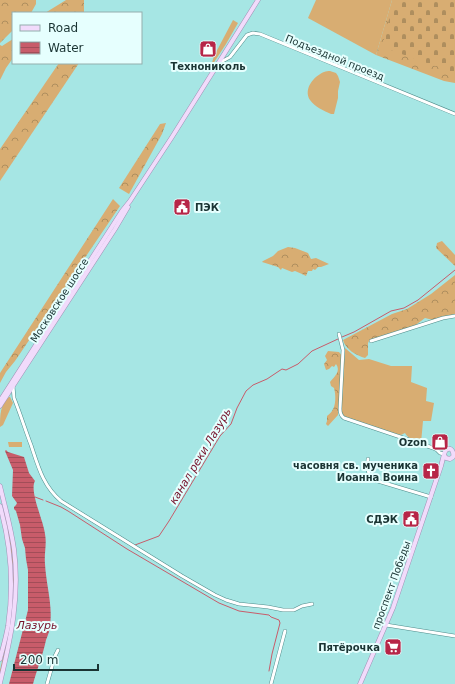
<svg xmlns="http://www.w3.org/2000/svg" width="455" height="684" viewBox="0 0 455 684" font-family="'DejaVu Sans',sans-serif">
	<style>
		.grass { fill: #d8ad72 }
		.forest { fill: url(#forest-crowns) }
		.cemetery { fill: url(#cemetery-stones) }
		.water { fill: url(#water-rules) }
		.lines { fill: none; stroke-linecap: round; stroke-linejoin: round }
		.stream { stroke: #c85c6a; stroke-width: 1 }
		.minor-casing { stroke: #4e8c8b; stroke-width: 4 }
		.major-casing { stroke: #9f91b4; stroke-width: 5 }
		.minor { stroke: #fff; stroke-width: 3 }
		.major { stroke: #f1dbfb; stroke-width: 4 }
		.labels { text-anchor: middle; stroke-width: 4; stroke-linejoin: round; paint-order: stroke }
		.street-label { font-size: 10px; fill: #1a3433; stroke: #e6fffe }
		.poi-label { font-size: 10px; font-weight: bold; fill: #1a3433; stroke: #e6fffe; text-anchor: end }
		.water-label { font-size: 11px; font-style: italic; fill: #76112a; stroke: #e6fffe }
	</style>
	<defs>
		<pattern id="forest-crowns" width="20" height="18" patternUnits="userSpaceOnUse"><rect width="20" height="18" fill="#d8ad72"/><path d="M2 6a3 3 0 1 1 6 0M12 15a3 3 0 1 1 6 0" fill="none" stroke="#ae8e5e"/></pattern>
		<pattern id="cemetery-stones" width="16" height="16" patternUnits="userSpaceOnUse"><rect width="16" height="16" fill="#d8ad72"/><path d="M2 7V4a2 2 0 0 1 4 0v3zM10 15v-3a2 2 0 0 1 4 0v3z" fill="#ae8e5e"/></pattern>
		<pattern id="water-rules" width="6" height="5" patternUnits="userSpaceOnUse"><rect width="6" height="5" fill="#c85c6a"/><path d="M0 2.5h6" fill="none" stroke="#a24d58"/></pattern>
	</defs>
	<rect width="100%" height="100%" fill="#a6e6e4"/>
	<g class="grass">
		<path d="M316,0H392L376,55L308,18Z"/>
		<path d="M233,20L238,23L226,44L211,67V66L214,56Z"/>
		<path d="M330,71L336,73L338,76L340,82L338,91V98L334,114H331C324,111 315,107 310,100C303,89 314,76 324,72C326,71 328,71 330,71Z"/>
		<path d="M345,348L359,360L369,359L391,366H412L411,382L427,388L426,401L434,403L431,421H423L421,443C415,440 408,439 405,433L401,435L392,433L351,419L344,416L341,411Z"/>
		<path d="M9,397H10L13,403L3,425L0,427C0,414 0,406 9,397Z"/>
		<path d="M8,442H22V447H9Z"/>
		<path d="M3,512H5C11,541 17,571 14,600C12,626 6,651 0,676V670C4,652 9,634 11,616C15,581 13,547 3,512Z"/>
	</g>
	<g class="forest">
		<path d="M0,0H36V4L31,13H13V30L0,43Z"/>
		<path d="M66,0H84V13H45Z"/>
		<path d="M392,0H455V83L444,81L376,55Z"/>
		<path d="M13,39V58L6,68L0,80V45L2,46Z"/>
		<path d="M59,63H79L0,181V149Z"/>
		<path d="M166,123L162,134L129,194L119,188L160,124Z"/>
		<path d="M113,199L120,206L15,361L6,372L0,383V373Z"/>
		<path d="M442,241L455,255V266L436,248L437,243Z"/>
		<path d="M288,247L295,248L308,253L311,259L316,258L329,264L321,267H318L315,270L313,269L312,271H308L306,276L302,274L295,271L292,272L282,268L281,270L278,267L262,262L263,261L273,256L278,251Z"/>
		<path d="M455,275V314L433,320L425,318L413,327L369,341L368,343V355L365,358C357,356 345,349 343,340L392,314L407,309L431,294Z"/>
		<path d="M328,351L339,352L342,356L338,415L328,426L326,424L327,421V416C329,414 331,413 332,411C336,406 336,395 334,388L331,386L330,382C335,376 341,371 336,364L334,367L332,366L329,369L326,370L324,364L327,360L325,356Z"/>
	</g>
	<path class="cemetery" d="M394,0H455V73L382,47Z"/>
	<path class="water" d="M6,450L8,452L24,457L29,473L35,481C29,491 44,522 45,534C47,544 44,554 45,564C46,584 53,606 50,625C50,630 48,635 46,640C43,655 37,669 33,684H9L28,610V570L26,559L25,548L22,539L20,525L16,511L14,509V507L16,505L17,503L12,496L13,470L5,451Z"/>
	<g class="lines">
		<g class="stream">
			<path d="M342,337L354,332L391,311L404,308L418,300L455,270"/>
			<path d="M35,497L43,500"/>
			<path d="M46,501L61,507L68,511L127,549L219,603L239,611L269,615L271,617L279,620L280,623L272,654L269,671"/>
			<path d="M135,545L159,536L169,521L220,436L231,424L237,408L246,391L253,385L267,379L282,369L286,370L298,364L312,351L338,339"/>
		</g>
		<g class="minor-casing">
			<g id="minor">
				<path d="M219,63L230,57L247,35L253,33L260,34L455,114"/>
				<path d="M339,334L343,350L340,409C340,413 341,416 344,418L436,449H447"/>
				<path d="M371,341L443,318L455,316"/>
				<path d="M13,386L14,398C20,413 25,429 31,445C38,466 43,486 61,501L182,576L215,595L226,600L239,604L268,607L283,610H294L302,606L312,604"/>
				<path d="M436,449L440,453L444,454"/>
				<path d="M368,459C367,465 368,473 371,479L431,497"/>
				<path d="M386,625L455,636"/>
				<path d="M47,684L55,656L58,650"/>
				<path d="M271,684L285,631"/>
			</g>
		</g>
		<g class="major-casing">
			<g id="major">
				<path d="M0,401L122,211L130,201L172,137L258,0"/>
				<path d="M0,406L115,229L128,207"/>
				<path d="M0,486C5,507 11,528 14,549C20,597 11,637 0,683"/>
				<path d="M0,506C11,545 14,585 8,626C6,637 3,648 0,659"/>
				<path d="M360,684L393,608L441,466C442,463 444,452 446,450C452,446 454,453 453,457L450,459L446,458L444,455"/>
			</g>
		</g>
		<use href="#minor" class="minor"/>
		<use href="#major" class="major"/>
	</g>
	<defs>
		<g id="shop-square" transform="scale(0.9)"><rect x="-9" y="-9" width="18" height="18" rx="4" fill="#b72547" stroke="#e6fffe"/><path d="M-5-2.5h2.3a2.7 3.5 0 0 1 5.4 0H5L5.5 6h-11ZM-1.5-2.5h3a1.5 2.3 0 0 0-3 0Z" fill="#fff"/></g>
		<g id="civic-square" transform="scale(0.9)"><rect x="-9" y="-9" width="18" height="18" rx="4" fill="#b72547" stroke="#e6fffe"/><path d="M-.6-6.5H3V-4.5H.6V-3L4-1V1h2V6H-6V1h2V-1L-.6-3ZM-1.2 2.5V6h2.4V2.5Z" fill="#fff"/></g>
		<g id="church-square" transform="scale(0.9)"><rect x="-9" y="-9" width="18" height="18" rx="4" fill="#b72547" stroke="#e6fffe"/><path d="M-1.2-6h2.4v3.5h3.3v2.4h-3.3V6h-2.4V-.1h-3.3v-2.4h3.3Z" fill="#fff"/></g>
		<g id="supermarket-square" transform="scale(0.9)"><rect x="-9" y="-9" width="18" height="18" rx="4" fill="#b72547" stroke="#e6fffe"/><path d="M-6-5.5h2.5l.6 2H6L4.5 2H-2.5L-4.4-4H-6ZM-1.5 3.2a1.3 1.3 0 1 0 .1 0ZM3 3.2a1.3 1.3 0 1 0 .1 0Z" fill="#fff"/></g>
	</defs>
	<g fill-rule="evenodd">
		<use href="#shop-square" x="208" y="49"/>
		<use href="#civic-square" x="182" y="207"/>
		<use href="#shop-square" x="440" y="442"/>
		<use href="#church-square" x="431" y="471"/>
		<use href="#civic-square" x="411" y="519"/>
		<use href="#supermarket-square" x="393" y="647"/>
	</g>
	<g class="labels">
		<g class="street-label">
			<text transform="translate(335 57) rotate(22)" y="4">Подъездной проезд</text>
			<text transform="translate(59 300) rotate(-57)" y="4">Московское шоссе</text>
			<text transform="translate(391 585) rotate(-70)" y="4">проспект Победы</text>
		</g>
		<g class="poi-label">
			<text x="208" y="70" text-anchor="middle">Технониколь</text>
			<text x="195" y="211" text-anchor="start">ПЭК</text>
			<text x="427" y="446">Ozon</text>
			<text x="418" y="469">часовня св. мученика<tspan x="418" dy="12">Иоанна Воина</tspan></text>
			<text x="398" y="523">СДЭК</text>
			<text x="380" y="651">Пятёрочка</text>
		</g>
		<g class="water-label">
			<text transform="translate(200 456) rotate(-59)" y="4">канал реки Лазурь</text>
			<text x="37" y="629">Лазурь</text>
		</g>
	</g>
	<rect x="12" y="12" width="130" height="52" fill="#e6fffe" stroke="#94aead"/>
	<rect x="20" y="25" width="20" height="6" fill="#f1dbfb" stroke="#94aead"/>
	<text x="48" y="32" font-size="12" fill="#1a3433">Road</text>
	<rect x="20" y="42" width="20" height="12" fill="url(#water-rules)" stroke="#94aead"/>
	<text x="48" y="52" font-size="12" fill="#1a3433">Water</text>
	<path d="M14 664v6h84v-6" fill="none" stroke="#1a3433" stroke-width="2"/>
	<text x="20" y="664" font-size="12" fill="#1a3433" stroke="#e6fffe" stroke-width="3" paint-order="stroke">200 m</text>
</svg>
